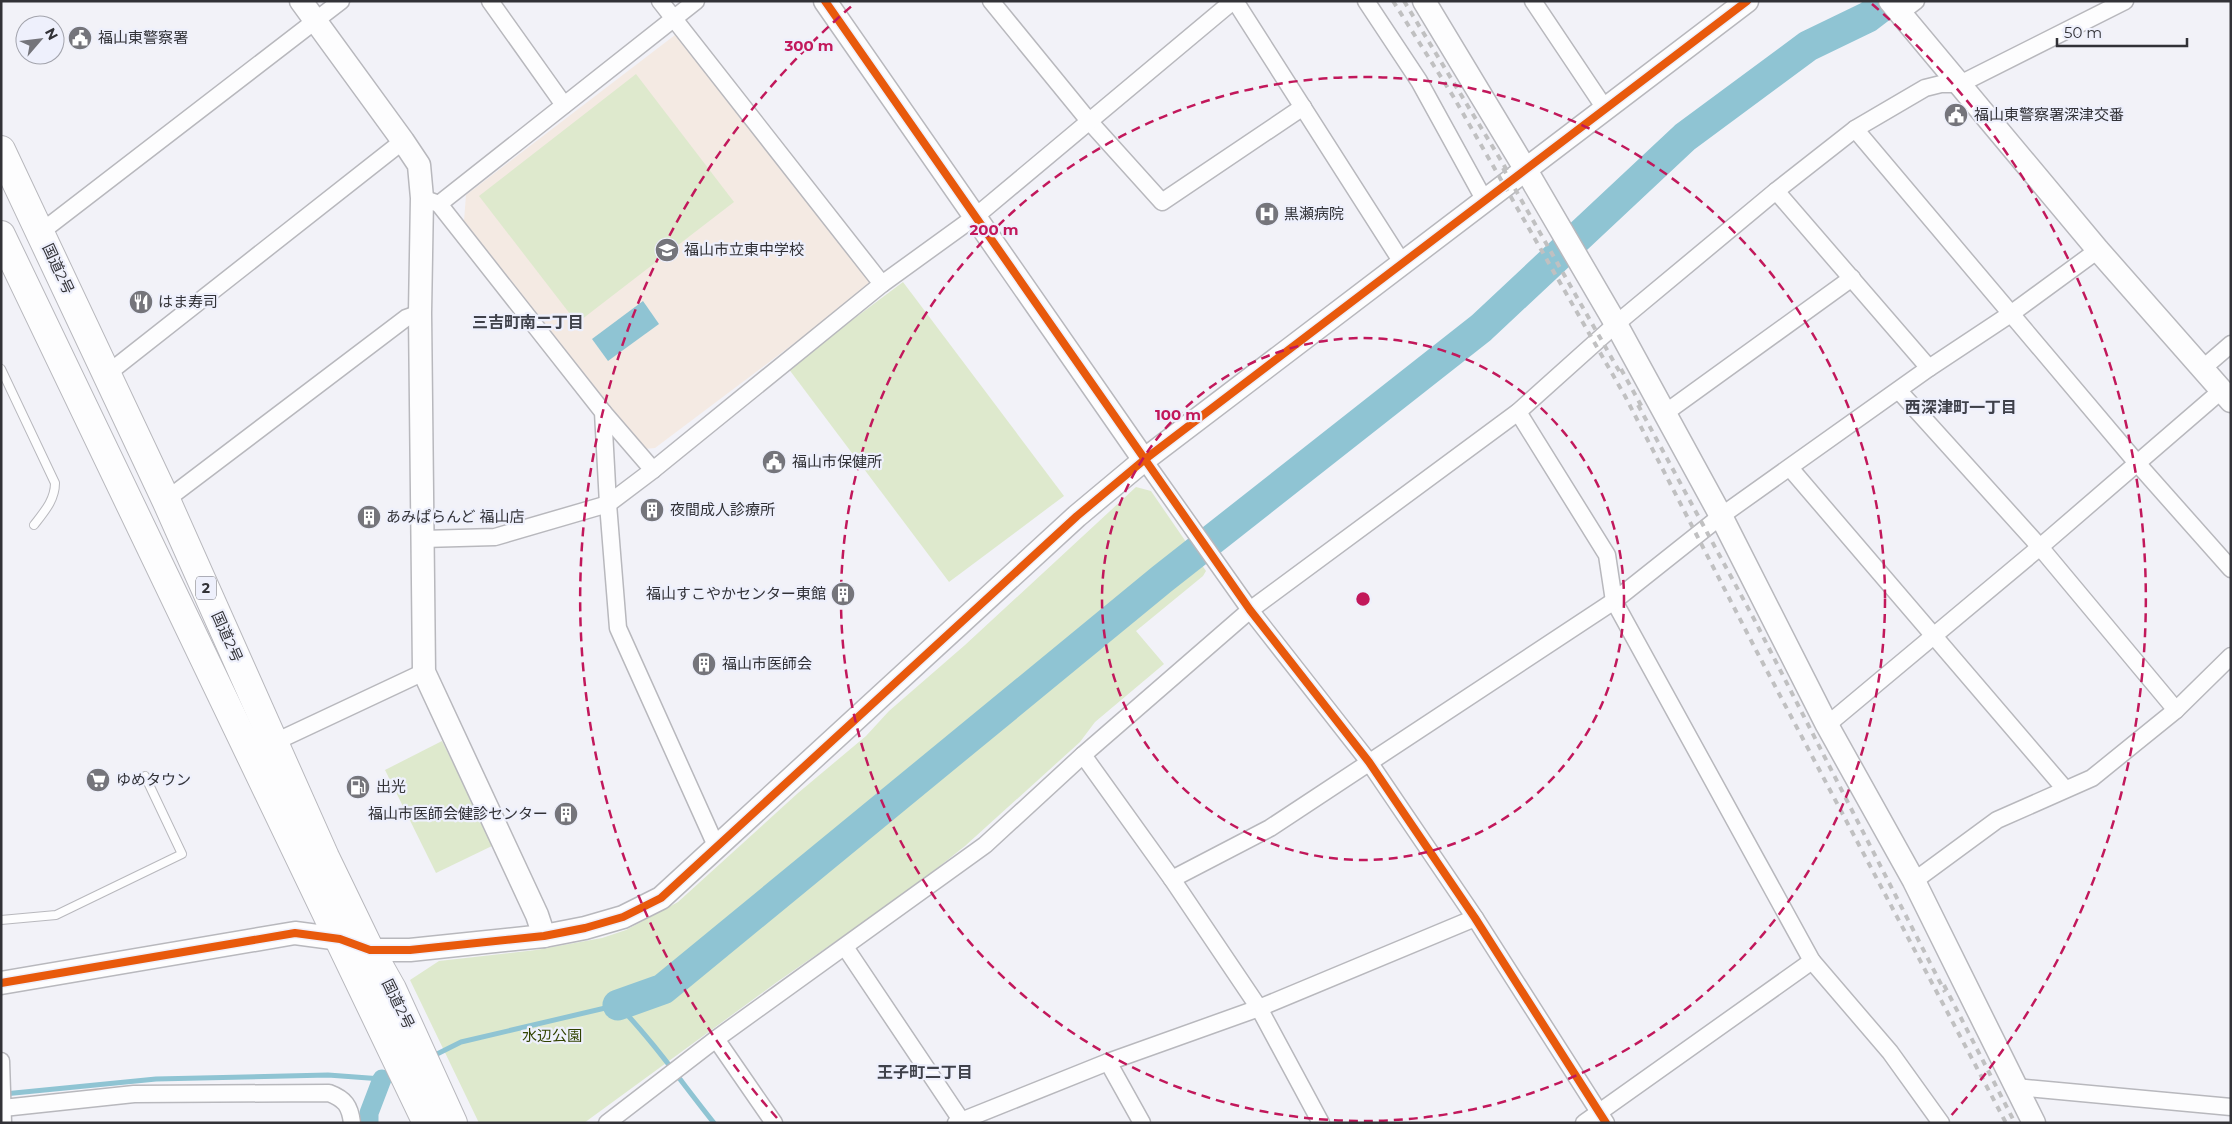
<svg xmlns="http://www.w3.org/2000/svg" width="2232" height="1124" viewBox="0 0 2232 1124" font-family="Montserrat,'Noto Sans JP',sans-serif">
	<style>
		.education { fill: #f4eae3 }
		.green { fill: #dee9cd }
		.water { fill: #8fc4d3 }
		.lines { fill: none; stroke-linecap: round; stroke-linejoin: round }
		.stream { stroke: #8fc4d3; stroke-width: 5 }
		.canal { stroke: #8fc4d3; stroke-width: 19 }
		.river { stroke: #8fc4d3; stroke-width: 31 }
		.lane-casing { stroke: #b8b8bd; stroke-width: 10 }
		.street-casing { stroke: #b8b8bd; stroke-width: 19 }
		.secondary-casing { stroke: #b8b8bd; stroke-width: 25 }
		.highway-casing { stroke: #b8b8bd; stroke-width: 30 }
		.lane { stroke: #fdfdfe; stroke-width: 8 }
		.street { stroke: #fdfdfe; stroke-width: 16 }
		.secondary { stroke: #fdfdfe; stroke-width: 22 }
		.highway { stroke: #fdfdfe; stroke-width: 28 }
		.rail { stroke: #c0c0c1; stroke-width: 4; stroke-dasharray: 6 6; stroke-linecap: butt }
		.cycleway-casing { stroke: #eef0fc; stroke-width: 11 }
		.cycleway { stroke: #e8590c; stroke-width: 8 }
		.ring { fill: none; stroke: #c2185b; stroke-width: 2.5; stroke-dasharray: 9 6 }
		.labels { text-anchor: middle; stroke-width: 4.5; stroke-linejoin: round; paint-order: stroke }
		.shield { fill: #eef0fc; stroke: #6a6b72; stroke-width: 1 }
		.shield-label { font-size: 14px; font-weight: bold; fill: #323237 }
		.poi-label { font-size: 15px; fill: #323237; stroke: #eef0fc; text-anchor: start }
		.street-label { font-size: 15px; fill: #323237; stroke: #eef0fc }
		.park-label { font-size: 15px; fill: #324301; stroke: #eef0fc }
		.neighbourhood-label { font-size: 16px; font-weight: bold; fill: #3f414a; stroke: #eef0fc }
		.centre { fill: #c2185b; stroke: #eef0fc; stroke-width: 2.5 }
		.ring-label { font-size: 15px; text-anchor: middle; font-weight: bold; fill: #c2185b; stroke: #eef0fc; stroke-width: 4.5; stroke-linejoin: round; paint-order: stroke }
	</style>
	<rect width="100%" height="100%" fill="#f2f2f8"/>
	<path class="education" d="M675,35L870,279L868,288L655,448L644,449L464,221L466,195Z"/>
	<g class="green">
		<path d="M636,74L734,202L577,323L479,196Z"/>
		<path d="M903,282L1064,496L949,582L788,368Z"/>
		<path d="M1136,487L1151,491L1206,571L1203,576L1136,631L1164,664L1095,722L1080,742L965,846L911,889L777,982L584,1123H479L410,980L439,961L536,950L602,938L626,930L678,902L798,793L866,736L889,711L965,645Z"/>
		<path d="M442,741L494,845L436,873L385,770Z"/>
	</g>
	<path class="water" d="M643,301L659,324L608,361L592,339Z"/>
	<g class="lines">
		<g class="stream">
			<path d="M431,1057L461,1042L618,1005C653,1041 682,1083 714,1123"/>
			<path d="M4,1094L156,1079L328,1075L382,1079L394,1074"/>
		</g>
		<path class="canal" d="M369,1123V1113L382,1079"/>
		<path class="river" d="M618,1005L663,989L1162,579L1481,328L1685,137L1808,46L1868,17L1889,1"/>
		<g class="lane-casing">
			<g id="lane">
				<path d="M1,369L55,483C55,500 44,512 34,525"/>
				<path d="M1,920L56,915L182,854L145,776"/>
			</g>
		</g>
		<g class="street-casing">
			<g id="street">
				<path d="M490,1L564,105"/>
				<path d="M660,1L882,284"/>
				<path d="M991,1L1089,121L1162,202L1303,107"/>
				<path d="M1235,1L1403,264"/>
				<path d="M1366,1L1419,81L1485,201"/>
				<path d="M1533,1L1606,110"/>
				<path d="M1899,14L1916,1"/>
				<path d="M1855,129L2137,463L2231,569"/>
				<path d="M1776,191L1929,368"/>
				<path d="M422,198L439,204L603,412L608,504L618,628L717,848"/>
				<path d="M439,204L696,1"/>
				<path d="M41,232L341,1"/>
				<path d="M2202,369L2231,344"/>
				<path d="M107,374L403,141"/>
				<path d="M1899,391L2040,547L2176,710"/>
				<path d="M603,412L653,470"/>
				<path d="M1518,412L1607,555L1614,601L1812,961L1890,1052L1941,1123"/>
				<path d="M1665,413L1852,278"/>
				<path d="M1144,460L1250,610L1369,762L1475,918L1606,1123"/>
				<path d="M1790,468L2065,789"/>
				<path d="M166,500L406,318L420,313"/>
				<path d="M423,539L495,537L608,504L653,470L882,284L976,216L1233,1"/>
				<path d="M1827,725L2040,547L2222,390"/>
				<path d="M275,742L424,672"/>
				<path d="M1083,755L1172,879L1259,1008L1321,1123"/>
				<path d="M1172,879L1270,828L1614,601L1721,516L1929,368L2012,313L2098,250"/>
				<path d="M1914,881L1997,820L2092,778L2176,710L2231,656"/>
				<path d="M845,947L963,1123"/>
				<path d="M716,1039L774,1123"/>
				<path d="M1,1061L3,1123"/>
				<path d="M1108,1062L1142,1123"/>
				<path d="M2015,1087L2231,1107"/>
				<path d="M3,1108L134,1094L329,1093C345,1099 350,1106 352,1123"/>
				<path d="M607,1123L716,1039L985,845L1083,755L1250,610L1518,412L1616,324L1776,191L1855,129L1925,88L1941,84H1960L2125,1"/>
				<path d="M956,1123L1108,1062L1259,1008L1475,918"/>
				<path d="M1584,1123L1812,961"/>
			</g>
		</g>
		<g class="secondary-casing">
			<g id="secondary">
				<path d="M301,1L403,141L419,165L422,198L420,313L424,672L537,915L544,936"/>
				<path d="M825,1L1144,460"/>
				<path d="M1424,1L1526,170L1616,324L1721,516L1827,725L1914,881L2034,1123"/>
				<path d="M1890,1L2098,250L2231,401"/>
				<path d="M1,983L295,933L340,939L370,950H410L544,936L585,928L623,917L661,898L1077,516L1144,460L1747,1"/>
			</g>
		</g>
		<g class="highway-casing">
			<g id="highway">
				<path d="M1,150L166,500L325,857L370,950L392,989L453,1123"/>
				<path d="M1,235L427,1123"/>
			</g>
		</g>
		<use href="#lane" class="lane"/>
		<use href="#street" class="street"/>
		<use href="#secondary" class="secondary"/>
		<use href="#highway" class="highway"/>
		<g class="rail">
			<path d="M1393,1L1453,96L1625,396L1757,652L2006,1123"/>
			<path d="M1404,1L1508,172"/>
			<path d="M1503,168L1622,376"/>
			<path d="M1621,369L1643,409"/>
			<path d="M1638,405L1754,619L1945,992"/>
			<path d="M1944,985L2015,1123"/>
		</g>
		<g class="cycleway-casing">
			<g id="cycleway">
				<path d="M825,1L1250,610L1369,762L1475,918L1606,1123"/>
				<path d="M1,983L295,933L340,939L370,950H410L544,936L585,928L623,917L661,898L1077,516L1144,460L1747,1"/>
			</g>
		</g>
		<use href="#cycleway" class="cycleway"/>
	</g>
	<g class="ring">
		<circle cx="1363" cy="599" r="261"/>
		<circle cx="1363" cy="599" r="522"/>
		<path d="M777 1118A783 783 0 0 1 854 4M1872 4A783 783 0 0 1 1949 1118"/>
	</g>
	<defs>
		<g id="civic-disc" transform="scale(1.25)"><circle r="9.5" fill="#75757b" stroke="#eef0fc"/><path d="M-.6-6.5H3V-4.5H.6V-3L4-1V1h2V6H-6V1h2V-1L-.6-3ZM-1.2 2.5V6h2.4V2.5Z" fill="#fff"/></g>
		<g id="hospital-disc" transform="scale(1.25)"><circle r="9.5" fill="#75757b" stroke="#eef0fc"/><path d="M-5-5h3v3.5h4V-5h3V5h-3V1.5h-4V5h-3Z" fill="#fff"/></g>
		<g id="school-disc" transform="scale(1.25)"><circle r="9.5" fill="#75757b" stroke="#eef0fc"/><path d="M0-5L7-2L0 1L-7-2ZM-4 1L0 2.5L4 1V4Q0 6-4 4Z" fill="#fff"/></g>
		<g id="restaurant-disc" transform="scale(1.25)"><circle r="9.5" fill="#75757b" stroke="#eef0fc"/><path d="M-5-6h1v4h1v-4h1v4h1v-4h1v5L-1.5 .5V6h-2V.5L-5-1ZM5-6V6H3V1.5H1.5Q1.5-4 5-6Z" fill="#fff"/></g>
		<g id="building-disc" transform="scale(1.25)"><circle r="9.5" fill="#75757b" stroke="#eef0fc"/><path d="M-4-6H4V6H1V3H-1V6H-4ZM-2.5-4.3h1.7v1.8h-1.7ZM.8-4.3h1.7v1.8H.8ZM-2.5-1h1.7V.8h-1.7ZM.8-1h1.7V.8H.8Z" fill="#fff"/></g>
		<g id="supermarket-disc" transform="scale(1.25)"><circle r="9.5" fill="#75757b" stroke="#eef0fc"/><path d="M-6-5.5h2.5l.6 2H6L4.5 2H-2.5L-4.4-4H-6ZM-1.5 3.2a1.3 1.3 0 1 0 .1 0ZM3 3.2a1.3 1.3 0 1 0 .1 0Z" fill="#fff"/></g>
		<g id="fuel-disc" transform="scale(1.25)"><circle r="9.5" fill="#75757b" stroke="#eef0fc"/><path d="M-5.5-6h7V0h2V4h1.3V-2.5L3-4.5l.8-.8L6-3V5H2.5V1h-1V6h-7ZM-4.2-4.7v3.2H.2V-4.7Z" fill="#fff"/></g>
	</defs>
	<g fill-rule="evenodd">
		<use href="#civic-disc" x="80" y="38"/>
		<use href="#civic-disc" x="1956" y="115"/>
		<use href="#hospital-disc" x="1267" y="214"/>
		<use href="#school-disc" x="667" y="250"/>
		<use href="#restaurant-disc" x="141" y="302"/>
		<use href="#civic-disc" x="774" y="462"/>
		<use href="#building-disc" x="652" y="510"/>
		<use href="#building-disc" x="369" y="517"/>
		<use href="#building-disc" x="843" y="594"/>
		<use href="#building-disc" x="704" y="664"/>
		<use href="#supermarket-disc" x="98" y="780"/>
		<use href="#fuel-disc" x="358" y="787"/>
		<use href="#building-disc" x="566" y="814"/>
	</g>
	<g class="labels">
		<rect class="shield" x="196" y="576.5" width="20" height="23" rx="4"/>
		<g class="shield-label">
			<text x="206" y="593">2</text>
		</g>
		<g class="poi-label">
			<text x="98" y="43">福山東警察署</text>
			<text x="1974" y="120">福山東警察署深津交番</text>
			<text x="1284" y="219">黒瀬病院</text>
			<text x="684" y="255">福山市立東中学校</text>
			<text x="158" y="307">はま寿司</text>
			<text x="792" y="467">福山市保健所</text>
			<text x="670" y="515">夜間成人診療所</text>
			<text x="386" y="522">あみぱらんど 福山店</text>
			<text x="826" y="599" text-anchor="end">福山すこやかセンター東館</text>
			<text x="722" y="669">福山市医師会</text>
			<text x="116" y="785">ゆめタウン</text>
			<text x="376" y="792">出光</text>
			<text x="548" y="819" text-anchor="end">福山市医師会健診センター</text>
		</g>
		<g class="street-label">
			<text transform="translate(58 269) rotate(65)" y="5">国道2号</text>
			<text transform="translate(227 637) rotate(66)" y="5">国道2号</text>
			<text transform="translate(398 1004) rotate(64)" y="5">国道2号</text>
		</g>
		<g class="park-label">
			<text x="552" y="1041">水辺公園</text>
		</g>
		<g class="neighbourhood-label">
			<text x="528" y="328">三吉町南二丁目</text>
			<text x="1961" y="413">西深津町一丁目</text>
			<text x="925" y="1078">王子町二丁目</text>
		</g>
	</g>
	<circle cx="1363" cy="599" r="8" class="centre"/>
	<g class="ring-label">
		<text x="809" y="51">300 m</text>
		<text x="994" y="235">200 m</text>
		<text x="1178" y="420">100 m</text>
	</g>
	<rect width="2232" height="1124" fill="none" stroke="#323237" stroke-width="5"/>
	<g transform="translate(40 40) rotate(62)"><circle r="24" fill="#eef0fc" stroke="#a3a4ad"/>
	<path d="M0-4L9 19L0 12L-9 19Z" fill="#75757b"/>
	<text y="-8" font-size="14" font-weight="bold" text-anchor="middle" fill="#323237">N</text>
	</g>
	<path d="M2057 38v8h130v-8" fill="none" stroke="#323237" stroke-width="2.5"/>
	<text x="2064" y="38" font-size="15" fill="#323237" stroke="#eef0fc" stroke-width="4" paint-order="stroke">50 m</text>
</svg>
